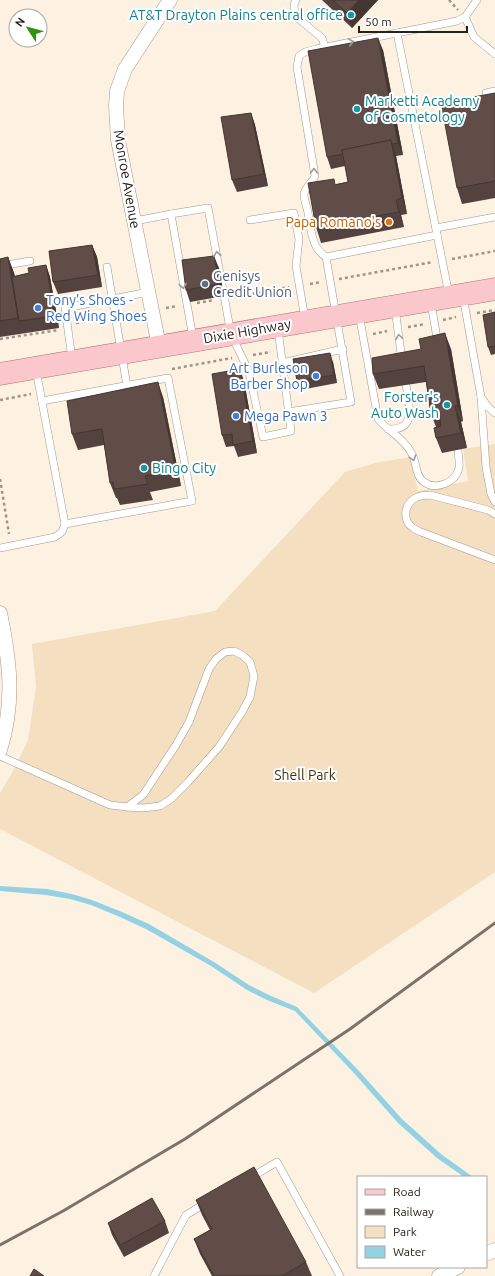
<svg xmlns="http://www.w3.org/2000/svg" width="495" height="1276" viewBox="0 0 495 1276" font-family="Ubuntu,sans-serif">
	<style>
		.green { fill: #f4dfc0 }
		.water { fill: #94d1e2 }
		.lines { fill: none; stroke-linecap: round; stroke-linejoin: round }
		.service-casing { stroke: #a49785; stroke-width: 8 }
		.minor-casing { stroke: #a49785; stroke-width: 15 }
		.primary-casing { stroke: #ae7478; stroke-width: 23 }
		.path { stroke: #9e9589; stroke-width: 2.5; stroke-dasharray: 3 3; stroke-linecap: butt }
		.service { stroke: #fff; stroke-width: 7 }
		.minor { stroke: #fff; stroke-width: 14 }
		.primary { stroke: #fac7cd; stroke-width: 22 }
		.rail { stroke: #7b7369; stroke-width: 3 }
		.wall { fill: #53423d }
		.shaded-wall { fill: #443632 }
		.building { fill: #614d47; stroke: #443632 }
		.oneway { stroke: #9d9b98 }
		.culture-dot { fill: #0f9aa8; stroke: #fff; stroke-width: 1.5 }
		.food-dot { fill: #e8710a; stroke: #fff; stroke-width: 1.5 }
		.service-dot { fill: #5c6f8a; stroke: #fff; stroke-width: 1.5 }
		.shop-dot { fill: #3f7fe0; stroke: #fff; stroke-width: 1.5 }
		.labels { text-anchor: middle; stroke-width: 4; stroke-linejoin: round; paint-order: stroke }
		.culture-label { font-size: 14px; fill: #0d838f; stroke: #fff; text-anchor: end }
		.street-label { font-size: 14px; fill: #26211a; stroke: #fff }
		.food-label { font-size: 14px; fill: #c56008; stroke: #fff; text-anchor: end }
		.service-label { font-size: 14px; fill: #4e5e75; stroke: #fff; text-anchor: start }
		.shop-label { font-size: 14px; fill: #366cbe; stroke: #fff; text-anchor: start }
		.park-label { font-size: 14px; fill: #45310d; stroke: #fff }
	</style>
	<rect width="100%" height="100%" fill="#fdf2e2"/>
	<path class="green" d="M495,444V872L314,993L0,829V793L13,771L28,740L36,687L32,644L215,611L345,472L375,463L410,457L418,491L468,481L463,449Z"/>
	<path class="water" d="M0,886L47,889L72,894L92,900L122,912L149,924L214,962L249,985L269,995L297,1007L359,1071L402,1119L441,1154L473,1177H464L437,1158L398,1123L353,1072L295,1011L267,1000L247,990L211,966L146,929L120,917L91,905L70,899L46,895L0,891Z"/>
	<g class="lines">
		<g class="service-casing">
			<g id="service">
				<path d="M296,0L294,4L295,16L322,38L325,47"/>
				<path d="M465,17L474,37L495,54"/>
				<path d="M486,93L495,91"/>
				<path d="M250,220L294,213L299,239L296,266L305,319"/>
				<path d="M135,221L171,214"/>
				<path d="M436,228L495,217"/>
				<path d="M326,257C311,248 311,228 308,213C307,207 304,200 304,194C305,187 313,182 315,176L297,67L299,56L305,52L316,49L397,33"/>
				<path d="M0,266L30,261"/>
				<path d="M107,267L127,386"/>
				<path d="M449,295L397,33L457,21L465,17L477,0"/>
				<path d="M463,296L481,397L488,407L495,413"/>
				<path d="M431,303L438,344"/>
				<path d="M395,308L402,361"/>
				<path d="M359,314L378,419C388,431 405,439 412,454C417,463 415,476 424,482C436,491 456,482 459,468C460,463 458,455 458,450"/>
				<path d="M193,338L171,214L208,208L231,334L249,372L263,437L291,431L278,329"/>
				<path d="M72,359L65,308L149,292"/>
				<path d="M282,363L343,349"/>
				<path d="M481,397L486,467L491,494L495,502"/>
				<path d="M42,401L168,378L192,501L65,524"/>
				<path d="M288,412L351,402L326,257L437,235"/>
				<path d="M388,429C418,431 409,404 406,385"/>
				<path d="M495,514L488,510L430,495C425,495 419,496 415,498C404,505 402,520 413,528C415,529 418,531 421,532L495,560"/>
				<path d="M0,548L55,537L62,532L65,524L36,370"/>
				<path d="M0,756L110,805L127,807L143,808L160,806L171,799L188,782L219,747L242,712L250,697L254,676L250,662L242,655L234,651L225,652L216,659L209,669L189,722L176,745L143,795L127,807"/>
				<path d="M250,1178L277,1162L340,1276"/>
				<path d="M154,1276L186,1215L206,1203"/>
			</g>
		</g>
		<g class="minor-casing">
			<g id="minor">
				<path d="M159,346L118,140L116,106L117,91L125,69L170,0"/>
				<path d="M0,613C10,662 15,702 0,750"/>
				<path d="M486,1254L495,1250"/>
				<path d="M439,1276L458,1267"/>
			</g>
		</g>
		<g class="primary-casing">
			<path id="primary" d="M0,374L495,289"/>
		</g>
		<g class="path">
			<path d="M449,0L458,10"/>
			<path d="M452,259L495,251"/>
			<path d="M339,279L433,262"/>
			<path d="M310,284L321,282"/>
			<path d="M235,297L289,287"/>
			<path d="M197,303L214,300"/>
			<path d="M166,308L177,306"/>
			<path d="M477,313L495,310"/>
			<path d="M126,315L138,313"/>
			<path d="M443,320L456,317"/>
			<path d="M76,323L105,318"/>
			<path d="M408,327L425,324"/>
			<path d="M373,334L387,331"/>
			<path d="M0,339L59,330"/>
			<path d="M253,355L271,352"/>
			<path d="M172,369L232,358"/>
			<path d="M0,400L31,394"/>
			<path d="M0,479L9,534"/>
		</g>
		<use href="#service" class="service"/>
		<use href="#minor" class="minor"/>
		<use href="#primary" class="primary"/>
		<path class="rail" d="M0,1245L63,1211L185,1139L350,1029L495,923"/>
	</g>
	<g class="wall">
		<path d="M322,0H378L352,28Z"/>
		<path d="M383,50L403,155L396,156L407,214L401,215L404,227L321,243L316,227L336,184L348,182L345,166L331,169L327,157Z"/>
		<path d="M495,93V198L462,204L457,188Z"/>
		<path d="M251,113L255,125L268,186L237,192L232,180Z"/>
		<path d="M92,245L97,257L102,287L58,294L53,282Z"/>
		<path d="M8,257L14,273L15,276L29,273L46,265L50,277L59,328L0,337V259Z"/>
		<path d="M219,268L224,296L190,302L186,290Z"/>
		<path d="M495,312V354L491,355L488,347Z"/>
		<path d="M451,349L463,421L461,422L467,448L442,453L436,438V427L431,414L426,382L379,389L373,374Z"/>
		<path d="M333,362L337,383L300,390L297,381Z"/>
		<path d="M244,381L257,453L238,457L234,446L226,447L222,435Z"/>
		<path d="M163,397L181,486L150,492L153,500L120,505L117,498H116L110,483L104,445L78,450L72,434Z"/>
		<path d="M196,1200L306,1262L312,1276H212L200,1254L194,1239L210,1230L202,1215Z"/>
		<path d="M165,1221L169,1233L124,1257L112,1235L108,1223Z"/>
	</g>
	<g class="shaded-wall">
		<path d="M359,0H378L352,28L347,13Z"/>
		<path d="M378,38L383,50L403,155L398,143Z"/>
		<path d="M251,113L255,125L268,186L264,174Z"/>
		<path d="M391,140L396,156L407,214L402,198Z"/>
		<path d="M396,200L401,215L404,227L399,212Z"/>
		<path d="M92,245L97,257L102,287L98,275Z"/>
		<path d="M214,256L219,268L224,296L219,284Z"/>
		<path d="M8,257L14,273L22,321H19L18,318Z"/>
		<path d="M46,265L50,277L59,328L55,316Z"/>
		<path d="M445,333L451,349L463,421L458,406Z"/>
		<path d="M330,353L333,362L337,383L334,375Z"/>
		<path d="M240,369L244,381L257,453L253,441Z"/>
		<path d="M158,382L163,397L181,486L176,471Z"/>
		<path d="M455,406L461,422L467,448L461,433Z"/>
	</g>
	<g class="building">
		<path d="M333,0H359L347,13Z"/>
		<path d="M378,38L398,143L392,144L391,140L342,150L343,154L327,157L308,51Z"/>
		<path d="M495,93V181L457,188L441,103Z"/>
		<path d="M251,113L264,174L232,180L221,117Z"/>
		<path d="M391,140L402,198L396,200L399,212L316,227L308,183L334,179L335,185L348,182L342,150Z"/>
		<path d="M92,245L98,275L53,282L49,251Z"/>
		<path d="M214,256L219,284L186,290L182,260Z"/>
		<path d="M8,257L18,318L0,321V259Z"/>
		<path d="M46,265L55,316L19,321L12,277L29,273L28,268Z"/>
		<path d="M495,312V346L488,347L483,315Z"/>
		<path d="M445,333L458,406H455L461,433L436,438L434,428L441,426L439,413L431,414L424,366L373,374L372,358L421,349L419,339Z"/>
		<path d="M330,353L334,375L297,381L293,359Z"/>
		<path d="M240,369L253,441L233,445L232,434L222,435L212,374Z"/>
		<path d="M158,382L176,471L145,476L148,484L114,489L113,482L110,483L102,429L72,434L67,401Z"/>
		<path d="M254,1167L306,1262L282,1276H214L194,1239L212,1229L196,1200Z"/>
		<path d="M152,1198L165,1221L120,1245L108,1223Z"/>
		<path d="M34,1269L44,1276H30Z"/>
	</g>
	<defs><path id="oneway-chevron" d="M-2-3.5L2.5 0L-2 3.5" fill="none" stroke-width="1.6" stroke-linecap="round" stroke-linejoin="round"/></defs>
	<g class="oneway">
		<use href="#oneway-chevron" transform="translate(351 42) rotate(-11)"/>
		<use href="#oneway-chevron" transform="translate(314 171) rotate(-91)"/>
		<use href="#oneway-chevron" transform="translate(217 254) rotate(-100)"/>
		<use href="#oneway-chevron" transform="translate(183 286) rotate(80)"/>
		<use href="#oneway-chevron" transform="translate(399 337) rotate(-98)"/>
		<use href="#oneway-chevron" transform="translate(413 458) rotate(72)"/>
	</g>
	<g class="culture-dot">
		<circle cx="351" cy="15" r="4"/>
		<circle cx="357" cy="109" r="4"/>
		<circle cx="447" cy="405" r="4"/>
		<circle cx="144" cy="468" r="4"/>
	</g>
	<circle class="food-dot" cx="389" cy="222" r="4"/>
	<circle class="service-dot" cx="205" cy="284" r="4"/>
	<g class="shop-dot">
		<circle cx="38" cy="308" r="4"/>
		<circle cx="316" cy="376" r="4"/>
		<circle cx="236" cy="416" r="4"/>
	</g>
	<g class="labels">
		<g class="culture-label">
			<text x="343" y="20">AT&amp;T Drayton Plains central office</text>
			<text x="365" y="106" text-anchor="start">Marketti Academy<tspan x="365" dy="16">of Cosmetology</tspan></text>
			<text x="439" y="402">Forster's<tspan x="439" dy="16">Auto Wash</tspan></text>
			<text x="152" y="473" text-anchor="start">Bingo City</text>
		</g>
		<g class="street-label">
			<text transform="translate(127 179) rotate(80)" y="5">Monroe Avenue</text>
			<text transform="translate(247 331) rotate(-10)" y="5">Dixie Highway</text>
		</g>
		<g class="food-label">
			<text x="381" y="227">Papa Romano's</text>
		</g>
		<g class="service-label">
			<text x="213" y="281">Genisys<tspan x="213" dy="16">Credit Union</tspan></text>
		</g>
		<g class="shop-label">
			<text x="46" y="305">Tony's Shoes -<tspan x="46" dy="16">Red Wing Shoes</tspan></text>
			<text x="308" y="373" text-anchor="end">Art Burleson<tspan x="308" dy="16">Barber Shop</tspan></text>
			<text x="244" y="421">Mega Pawn 3</text>
		</g>
		<g class="park-label">
			<text x="305" y="780">Shell Park</text>
		</g>
	</g>
	<rect x="357" y="1176" width="130" height="92" fill="#ffffff" stroke="#a8a6a3"/>
	<rect x="365" y="1189" width="20" height="6" fill="#fac7cd" stroke="#a8a6a3"/>
	<text x="393" y="1196" font-size="12" fill="#26211a">Road</text>
	<rect x="365" y="1209" width="20" height="6" fill="#7b7369" stroke="#a8a6a3"/>
	<text x="393" y="1216" font-size="12" fill="#26211a">Railway</text>
	<rect x="365" y="1226" width="20" height="12" fill="#f4dfc0" stroke="#a8a6a3"/>
	<text x="393" y="1236" font-size="12" fill="#26211a">Park</text>
	<rect x="365" y="1246" width="20" height="12" fill="#94d1e2" stroke="#a8a6a3"/>
	<text x="393" y="1256" font-size="12" fill="#26211a">Water</text>
	<g transform="translate(28 28) rotate(306)"><circle r="19" fill="#ffffff" stroke="#a8a6a3"/>
	<path d="M0-3L7 15L0 10L-7 15Z" fill="#329210"/>
	<text y="-6" font-size="11" font-weight="bold" text-anchor="middle" fill="#26211a">N</text>
	</g>
	<path d="M359 26v6h108v-6" fill="none" stroke="#26211a" stroke-width="2"/>
	<text x="365" y="26" font-size="12" fill="#26211a" stroke="#ffffff" stroke-width="3" paint-order="stroke">50 m</text>
</svg>
